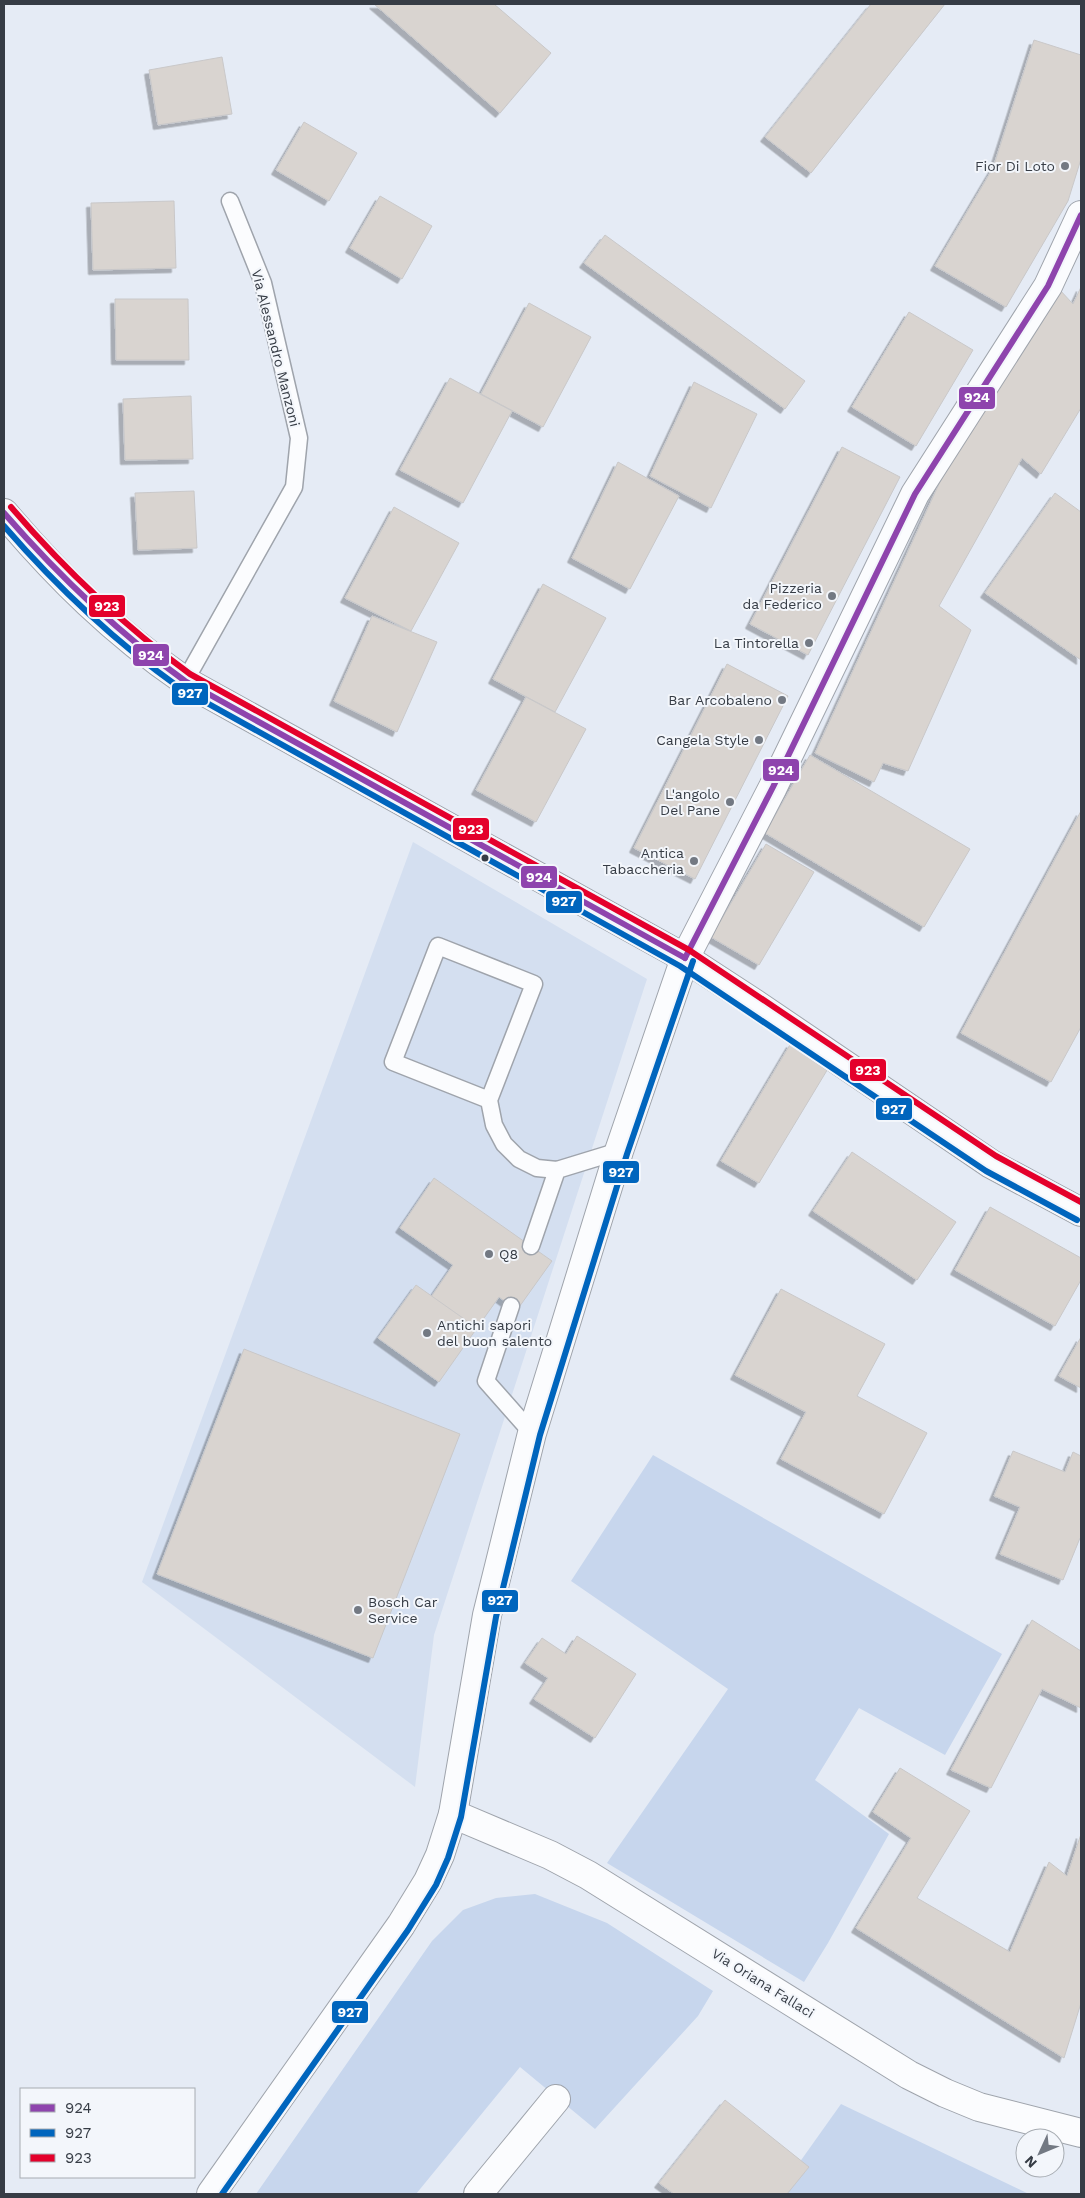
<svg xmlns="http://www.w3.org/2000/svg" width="1085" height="2198" viewBox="0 0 1085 2198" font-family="'Work Sans',sans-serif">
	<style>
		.built { fill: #d4dff0 }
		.green { fill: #c7d6ed }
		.building { fill: #d9d4d0; stroke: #c9c8c9; filter: url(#shadow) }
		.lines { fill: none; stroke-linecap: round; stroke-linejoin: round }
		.service-casing { stroke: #9fa4ac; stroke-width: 19 }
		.minor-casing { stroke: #9fa4ac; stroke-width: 30 }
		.tertiary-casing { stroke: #9fa4ac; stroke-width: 30 }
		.service { stroke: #fbfcfe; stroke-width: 16 }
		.minor { stroke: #fbfcfe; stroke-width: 28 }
		.tertiary { stroke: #fbfcfe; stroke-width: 28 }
		.bus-1-casing { stroke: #f3f6fb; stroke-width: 10 }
		.bus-2-casing { stroke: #f3f6fb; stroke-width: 10 }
		.bus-3-casing { stroke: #f3f6fb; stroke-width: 10 }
		.bus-1 { stroke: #8e44ad; stroke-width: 6 }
		.bus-2 { stroke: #0065bd; stroke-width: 6 }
		.bus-3 { stroke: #e4002b; stroke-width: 6 }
		.poi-dot { fill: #737983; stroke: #f3f6fb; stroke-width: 2 }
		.bus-dot { fill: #363c45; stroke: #f3f6fb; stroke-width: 2 }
		.labels { text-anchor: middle; stroke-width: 4; stroke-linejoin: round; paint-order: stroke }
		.poi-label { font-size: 14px; fill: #363c45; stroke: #f3f6fb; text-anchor: end }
		.street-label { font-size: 14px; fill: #363c45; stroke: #f3f6fb }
		.line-badge { stroke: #f3f6fb; stroke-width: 2 }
		.badge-label { font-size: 14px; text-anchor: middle; font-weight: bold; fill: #fff }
	</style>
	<defs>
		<filter id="shadow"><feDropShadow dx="-4.5" dy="4.5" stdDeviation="0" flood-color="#0004"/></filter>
	</defs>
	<rect width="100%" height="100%" fill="#e5ebf5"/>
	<path class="built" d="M413,842L647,979L434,1635L415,1787L142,1582Z"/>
	<g class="green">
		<path d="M653,1455L1002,1654L945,1755L859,1708L815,1780L889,1834L828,1943L804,1982L607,1863L728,1689L571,1581Z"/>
		<path d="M535,1894L607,1923L713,1991L698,2016L595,2129L520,2067L416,2194H256L432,1941L463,1910L496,1898Z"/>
		<path d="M841,2104L1029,2194H777Z"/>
	</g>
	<g class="building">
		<path d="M374,4H494L551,53L500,113Z"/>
		<path d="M871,4H945L811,173L765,137Z"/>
		<path d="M1034,40L1081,55V159L1068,201L1006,307L935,266L993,168Z"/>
		<path d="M222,57L232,114L158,125L149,70Z"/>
		<path d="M304,122L357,153L329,201L276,170Z"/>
		<path d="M380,196L432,226L402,279L350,248Z"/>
		<path d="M174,201L176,268L93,270L91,203Z"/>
		<path d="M605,235L805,381L785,409L584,263Z"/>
		<path d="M1081,287V408L1041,474L1022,458L939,606L971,630L908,771L883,763L874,782L815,753L940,482L969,430L1059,289L1073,304Z"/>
		<path d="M115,299H188L189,360H116Z"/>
		<path d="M529,303L591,337L543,427L481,394Z"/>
		<path d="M909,312L973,350L916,446L852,407Z"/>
		<path d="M450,378L512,411L463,503L400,470Z"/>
		<path d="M694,382L757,414L711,508L650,476Z"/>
		<path d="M191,396L193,459L125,460L123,399Z"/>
		<path d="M842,447L900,477L808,655L750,624Z"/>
		<path d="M618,462L679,496L630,589L572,558Z"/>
		<path d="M194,491L197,548L138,550L135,493Z"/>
		<path d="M1055,493L1081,512V660L985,593Z"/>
		<path d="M394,507L459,543L411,631L345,598Z"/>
		<path d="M543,584L606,618L555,712L493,679Z"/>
		<path d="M372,616L437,642L397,732L334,701Z"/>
		<path d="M727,664L788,696L695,879L634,848Z"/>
		<path d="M526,697L586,729L536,822L476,790Z"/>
		<path d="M810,755L970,849L924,927L765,833Z"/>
		<path d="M1081,811V1027L1051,1082L961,1033Z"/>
		<path d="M766,844L814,872L759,965L711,937Z"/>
		<path d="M791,1043L829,1067L759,1183L721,1161Z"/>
		<path d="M852,1152L956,1222L917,1280L813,1211Z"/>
		<path d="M434,1178L552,1261L517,1310L499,1297L477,1328L431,1297L453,1265L400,1228Z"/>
		<path d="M990,1207L1081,1258V1280L1055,1326L955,1270Z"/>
		<path d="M416,1285L477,1328L439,1382L378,1338Z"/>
		<path d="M781,1289L885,1344L857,1396L927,1433L884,1514L781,1459L806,1412L735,1375Z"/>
		<path d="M1081,1337V1388L1059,1376Z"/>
		<path d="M244,1349L460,1434L373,1658L157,1574Z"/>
		<path d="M1013,1451L1065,1472L1073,1452L1081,1456V1538H1080L1063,1580L1000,1554L1020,1507L994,1496Z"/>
		<path d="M1032,1620L1081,1651V1708L1042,1689L991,1788L951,1770Z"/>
		<path d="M577,1636L636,1674L595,1738L534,1699L548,1678L525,1663L542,1638L566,1654Z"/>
		<path d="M900,1768L970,1811L917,1898L1010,1952L1049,1862L1067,1876L1081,1834V2003L1064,2058L856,1928L911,1838L873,1812Z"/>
		<path d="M725,2100L809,2167L787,2194H674L659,2183Z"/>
	</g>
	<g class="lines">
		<g class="service-casing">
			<g id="service">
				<path d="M185,681L294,487L299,438L263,283L230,201"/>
				<path d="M489,1100L393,1062L438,946L534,984L489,1100L494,1125L504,1144L519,1159L537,1168L557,1170"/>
				<path d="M531,1246L557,1170L619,1151"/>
				<path d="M511,1306L486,1381L532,1433"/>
			</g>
		</g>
		<g class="minor-casing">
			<g id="minor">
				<path d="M1081,215L1048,286L915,494L773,787L685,958L754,1003L991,1164L1081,1212"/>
				<path d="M453,1814L550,1855L588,1875L909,2075L945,2093L979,2107L1081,2133"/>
				<path d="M478,2194L556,2099"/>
			</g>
		</g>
		<g class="tertiary-casing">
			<path id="tertiary" d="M4,513C59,578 114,632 185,681L685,958L619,1151L532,1433L487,1615L453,1814L440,1855L428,1881L401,1925L211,2194"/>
		</g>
		<use href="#service" class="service"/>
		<use href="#minor" class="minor"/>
		<use href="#tertiary" class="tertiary"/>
		<g class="bus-1-casing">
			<g id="bus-1">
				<path d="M4,513C59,576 117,632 185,681L685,958"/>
				<path d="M685,958L773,787L915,494L1048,286L1081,215"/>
			</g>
		</g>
		<g class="bus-2-casing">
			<g id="bus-2">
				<path d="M4,526C57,587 114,641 180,688L680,966L986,1171L1077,1220"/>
				<path d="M222,2194L408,1930L436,1885L448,1858L461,1817L496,1617L540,1435L627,1154L693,961"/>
			</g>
		</g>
		<g class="bus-3-casing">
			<path id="bus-3" d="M11,507C65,570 123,625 190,674L689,950L996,1156L1081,1202"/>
		</g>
		<use href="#bus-1" class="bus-1"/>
		<use href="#bus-2" class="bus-2"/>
		<use href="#bus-3" class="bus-3"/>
	</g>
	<g class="poi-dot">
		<circle cx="1065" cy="166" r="5"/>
		<circle cx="832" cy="596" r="5"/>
		<circle cx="809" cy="643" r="5"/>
		<circle cx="782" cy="700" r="5"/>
		<circle cx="759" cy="740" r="5"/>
		<circle cx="730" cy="802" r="5"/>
		<circle cx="694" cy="861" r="5"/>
		<circle cx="489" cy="1254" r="5"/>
		<circle cx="427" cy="1333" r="5"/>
		<circle cx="358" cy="1610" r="5"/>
	</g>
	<circle class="bus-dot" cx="485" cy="858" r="4.5"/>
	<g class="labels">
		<g class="poi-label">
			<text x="1055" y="171">Fior Di Loto</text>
			<text x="822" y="593">Pizzeria<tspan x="822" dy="16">da Federico</tspan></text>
			<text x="799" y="648">La Tintorella</text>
			<text x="772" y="705">Bar Arcobaleno</text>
			<text x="749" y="745">Cangela Style</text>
			<text x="720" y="799">L'angolo<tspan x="720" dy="16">Del Pane</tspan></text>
			<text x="684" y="858">Antica<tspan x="684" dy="16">Tabaccheria</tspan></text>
			<text x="499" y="1259" text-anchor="start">Q8</text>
			<text x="437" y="1330" text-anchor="start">Antichi sapori<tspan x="437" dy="16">del buon salento</tspan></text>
			<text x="368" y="1607" text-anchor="start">Bosch Car<tspan x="368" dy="16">Service</tspan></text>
		</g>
		<g class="street-label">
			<text transform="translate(276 348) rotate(76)" y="5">Via Alessandro Manzoni</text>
			<text transform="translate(763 1983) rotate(32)" y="5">Via Oriana Fallaci</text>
		</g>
	</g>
	<g class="line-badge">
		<rect x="958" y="386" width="38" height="24" rx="5" fill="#8e44ad"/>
		<rect x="88" y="594" width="38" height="24" rx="5" fill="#e4002b"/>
		<rect x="132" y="643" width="38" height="24" rx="5" fill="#8e44ad"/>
		<rect x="171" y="682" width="38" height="24" rx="5" fill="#0065bd"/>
		<rect x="762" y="758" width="38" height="24" rx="5" fill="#8e44ad"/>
		<rect x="452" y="817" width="38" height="24" rx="5" fill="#e4002b"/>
		<rect x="520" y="865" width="38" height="24" rx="5" fill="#8e44ad"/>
		<rect x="545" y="890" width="38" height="24" rx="5" fill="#0065bd"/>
		<rect x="849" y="1058" width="38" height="24" rx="5" fill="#e4002b"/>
		<rect x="875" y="1097" width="38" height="24" rx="5" fill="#0065bd"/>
		<rect x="602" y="1160" width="38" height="24" rx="5" fill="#0065bd"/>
		<rect x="481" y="1589" width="38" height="24" rx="5" fill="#0065bd"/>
		<rect x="331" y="2000" width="38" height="24" rx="5" fill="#0065bd"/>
	</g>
	<g class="badge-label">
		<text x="977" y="402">924</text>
		<text x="107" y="611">923</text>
		<text x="151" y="660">924</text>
		<text x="190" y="698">927</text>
		<text x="781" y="775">924</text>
		<text x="471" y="834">923</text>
		<text x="539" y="882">924</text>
		<text x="564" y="906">927</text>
		<text x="868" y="1075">923</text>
		<text x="894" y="1114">927</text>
		<text x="621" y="1177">927</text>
		<text x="500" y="1605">927</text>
		<text x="350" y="2017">927</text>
	</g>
	<rect width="1085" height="2198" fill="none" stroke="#363c45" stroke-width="10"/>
	<rect x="20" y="2088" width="175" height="90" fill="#f3f6fb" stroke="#a7acb2"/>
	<rect x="30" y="2104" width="25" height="8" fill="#8e44ad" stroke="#a7acb2"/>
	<text x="65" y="2113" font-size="15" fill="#363c45">924</text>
	<rect x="30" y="2129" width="25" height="8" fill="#0065bd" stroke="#a7acb2"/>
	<text x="65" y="2138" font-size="15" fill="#363c45">927</text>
	<rect x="30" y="2154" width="25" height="8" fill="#e4002b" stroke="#a7acb2"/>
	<text x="65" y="2163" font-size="15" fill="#363c45">923</text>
	<g transform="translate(1040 2153) rotate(226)"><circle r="24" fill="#f3f6fb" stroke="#a7acb2"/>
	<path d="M0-4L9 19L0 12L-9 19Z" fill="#737983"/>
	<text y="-8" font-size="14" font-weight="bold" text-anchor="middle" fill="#363c45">N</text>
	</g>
</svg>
